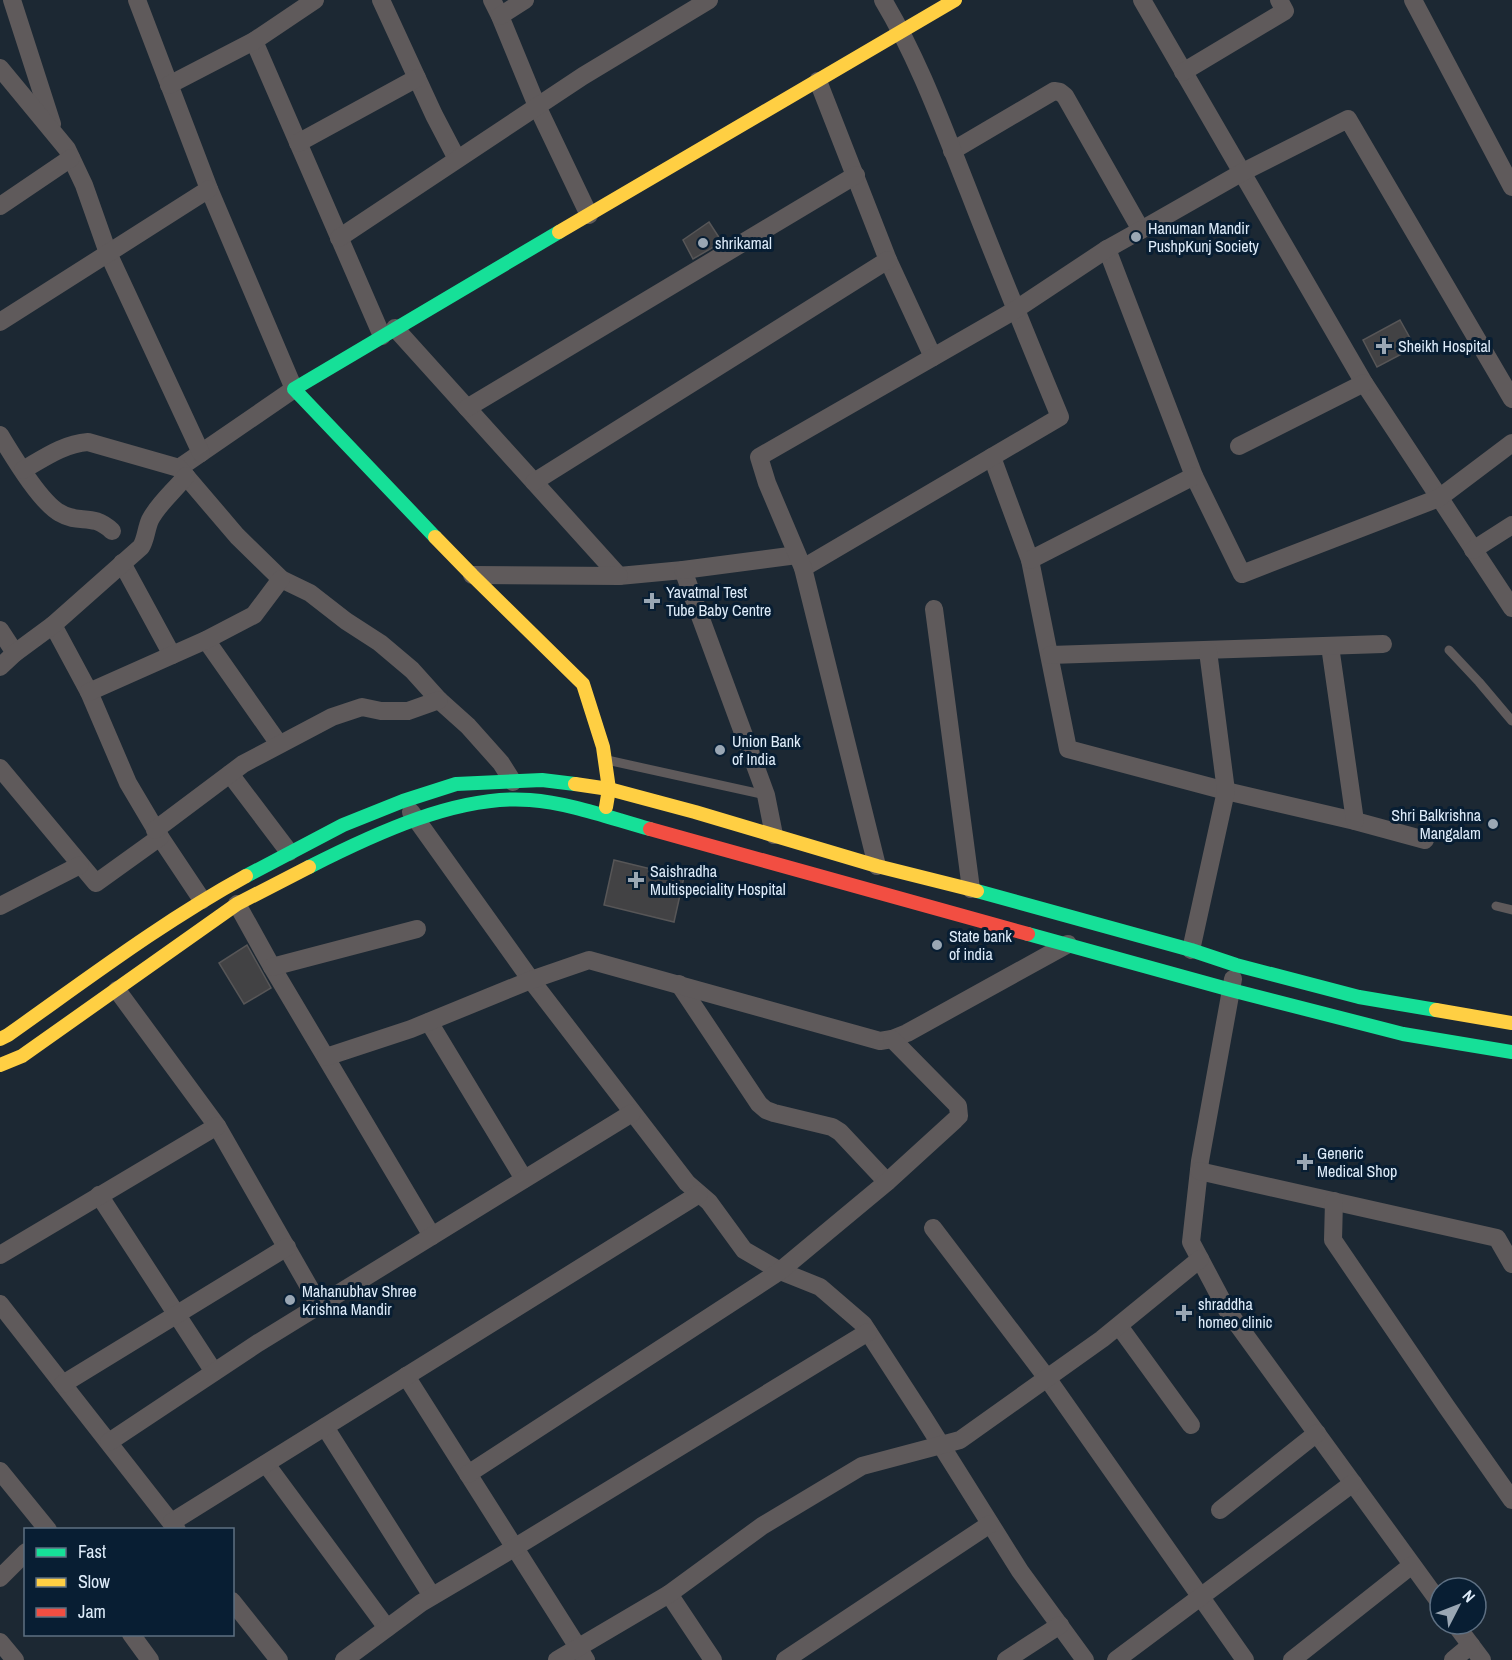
<svg xmlns="http://www.w3.org/2000/svg" width="1512" height="1660" viewBox="0 0 1512 1660" font-family="'Archivo Narrow',sans-serif">
	<style>
		.building { fill: #424244; stroke: #575657; stroke-width: 1.5 }
		.lines { fill: none; stroke-linecap: round; stroke-linejoin: round }
		.lane { stroke: #5f5a5b; stroke-width: 9 }
		.street { stroke: #5f5a5b; stroke-width: 18 }
		.fast { stroke: #16e098; stroke-width: 14 }
		.slow { stroke: #ffcf43; stroke-width: 14 }
		.jam { stroke: #f24e42; stroke-width: 14 }
		.poi-dot { fill: #9aa7b4; stroke: #081e33; stroke-width: 2 }
		.labels { text-anchor: middle; stroke-width: 6; stroke-linejoin: round; paint-order: stroke }
		.poi-label { font-size: 16px; fill: #deecfa; stroke: #081e33; text-anchor: start }
	</style>
	<rect width="100%" height="100%" fill="#1c2833"/>
	<g class="building">
		<path d="M709,222L722,242L693,259L683,240Z"/>
		<path d="M1400,320L1415,347L1377,367L1363,340Z"/>
		<path d="M614,860L684,877L674,922L604,905Z"/>
		<path d="M247,945L271,988L244,1004L219,963Z"/>
	</g>
	<g class="lines">
		<g class="lane">
			<path d="M1449,650L1479,682L1512,721"/>
			<path d="M607,760L766,795"/>
			<path d="M1496,906L1512,910"/>
		</g>
		<g class="street">
			<path d="M12,0L52,124"/>
			<path d="M137,0L209,189L294,389L179,468"/>
			<path d="M381,0L434,115L457,159"/>
			<path d="M492,0L500,16L537,106L589,215"/>
			<path d="M1142,0L1364,383L1512,608"/>
			<path d="M1413,0L1512,187"/>
			<path d="M500,16L525,0"/>
			<path d="M254,41L382,336"/>
			<path d="M0,68L67,149L84,185L108,253L201,453"/>
			<path d="M1183,72L1285,11L1279,0"/>
			<path d="M818,81L888,260L933,357"/>
			<path d="M169,85L254,41L315,0"/>
			<path d="M298,143L417,78"/>
			<path d="M952,151L1054,91L1060,92L1065,96L1141,230"/>
			<path d="M0,206L71,158"/>
			<path d="M339,238L583,76L709,0"/>
			<path d="M1107,249L1194,476L1242,574L1439,498L1512,443"/>
			<path d="M0,322L209,189"/>
			<path d="M395,328L619,576L683,570L766,795L774,835"/>
			<path d="M467,408L856,175"/>
			<path d="M0,435C13,456 40,502 60,513C80,525 92,512 112,531"/>
			<path d="M1239,446L1364,383"/>
			<path d="M992,457L1030,560L1068,749L1226,791L1355,821L1425,840"/>
			<path d="M23,470C44,458 63,444 88,442L179,468L237,536L281,579L310,593L346,621L380,643L412,670L439,700L468,726L501,763L513,782"/>
			<path d="M534,482L888,260"/>
			<path d="M1473,550L1512,525"/>
			<path d="M1030,560L1194,476"/>
			<path d="M122,563L172,655"/>
			<path d="M803,568L1060,417C1029,342 998,267 969,192C943,127 919,60 883,0"/>
			<path d="M683,570L797,555"/>
			<path d="M472,575L619,576"/>
			<path d="M934,609L971,889"/>
			<path d="M53,625L89,692L128,783L160,837L202,900"/>
			<path d="M0,630L15,653"/>
			<path d="M206,640L279,744"/>
			<path d="M1330,646L1355,821"/>
			<path d="M1050,655L1383,644"/>
			<path d="M0,667L15,653L53,625L141,547C146,539 146,529 150,520C158,504 175,490 186,476"/>
			<path d="M89,692L206,640L254,615L281,579"/>
			<path d="M0,768L96,883L160,837"/>
			<path d="M230,774L289,852"/>
			<path d="M411,812L531,980L687,1183L709,1202L744,1250L780,1271L820,1287L863,1324L924,1418L1020,1571L1085,1660"/>
			<path d="M155,830L243,764L332,717L362,707L381,711H408L439,700"/>
			<path d="M877,866L803,568L767,483L759,457L1015,310L1107,249L1141,230L1241,173L1348,119L1512,399"/>
			<path d="M237,904L272,967L432,1236"/>
			<path d="M0,906L80,865"/>
			<path d="M1191,950L1226,791L1208,651"/>
			<path d="M272,967L417,929"/>
			<path d="M1233,979L1200,1161L1191,1242L1227,1310L1440,1603"/>
			<path d="M679,984L759,1104L766,1110L774,1113L832,1127L840,1132L887,1182"/>
			<path d="M117,990L217,1126L320,1306"/>
			<path d="M429,1022L524,1179"/>
			<path d="M326,1057L411,1029L531,980L589,960L880,1041L892,1039L907,1033L1068,944"/>
			<path d="M1199,1171L1497,1238L1512,1264"/>
			<path d="M99,1195L214,1372"/>
			<path d="M1334,1201L1333,1240L1446,1406L1512,1500"/>
			<path d="M933,1228L1047,1378L1245,1660"/>
			<path d="M0,1255L217,1126"/>
			<path d="M0,1304L177,1530"/>
			<path d="M1119,1326L1191,1425"/>
			<path d="M406,1376L586,1660"/>
			<path d="M63,1384L287,1247"/>
			<path d="M325,1427L432,1596"/>
			<path d="M109,1442L258,1343L632,1113"/>
			<path d="M266,1464L387,1628"/>
			<path d="M0,1471L48,1530"/>
			<path d="M468,1474L780,1271L887,1182L955,1120L959,1116L958,1106L892,1039"/>
			<path d="M1220,1510L1317,1433"/>
			<path d="M172,1522L699,1194"/>
			<path d="M0,1578L26,1552"/>
			<path d="M669,1594L713,1660"/>
			<path d="M232,1601L279,1660"/>
			<path d="M1455,1624L1482,1660"/>
			<path d="M131,1634L150,1660"/>
			<path d="M0,1642L15,1660"/>
			<path d="M344,1660L421,1603L504,1554L868,1332"/>
			<path d="M557,1660L669,1594L762,1526L862,1466L960,1440L1102,1339L1200,1259"/>
			<path d="M785,1660L990,1524"/>
			<path d="M1006,1660L1060,1625"/>
			<path d="M1116,1660L1353,1483"/>
			<path d="M1292,1660L1412,1565"/>
			<path d="M1453,1660L1471,1645"/>
		</g>
		<g class="fast">
			<path d="M435,537L294,389L559,232"/>
			<path d="M309,867C372,835 458,794 530,800C570,803 610,818 650,829"/>
			<path d="M246,876L343,825L403,801L456,784L542,780L575,784"/>
			<path d="M977,891L1191,950L1236,965L1359,997L1436,1010"/>
			<path d="M1028,934L1231,990L1403,1034L1512,1052"/>
		</g>
		<g class="slow">
			<path d="M559,232L955,0"/>
			<path d="M435,537L472,575L583,684L603,747L609,789L606,807"/>
			<path d="M575,784L609,789L695,812L877,866L977,891"/>
			<path d="M1436,1010L1512,1023"/>
			<path d="M0,1039L8,1035C86,980 162,922 246,876"/>
			<path d="M0,1065L22,1056L237,904L309,867"/>
		</g>
		<path class="jam" d="M650,829L1028,934"/>
	</g>
	<g class="poi-dot">
		<circle cx="1136" cy="237" r="6"/>
		<circle cx="703" cy="243" r="6"/>
		<path d="M1381 337h6v6h6v6h-6v6h-6v-6h-6v-6h6z"/>
		<path d="M649 592h6v6h6v6h-6v6h-6v-6h-6v-6h6z"/>
		<circle cx="720" cy="750" r="6"/>
		<circle cx="1493" cy="824" r="6"/>
		<path d="M633 871h6v6h6v6h-6v6h-6v-6h-6v-6h6z"/>
		<circle cx="937" cy="945" r="6"/>
		<path d="M1302 1153h6v6h6v6h-6v6h-6v-6h-6v-6h6z"/>
		<circle cx="290" cy="1300" r="6"/>
		<path d="M1181 1304h6v6h6v6h-6v6h-6v-6h-6v-6h6z"/>
	</g>
	<g class="labels">
		<g class="poi-label">
			<text x="1148" y="234">Hanuman Mandir<tspan x="1148" dy="18">PushpKunj Society</tspan></text>
			<text x="715" y="249">shrikamal</text>
			<text x="1398" y="352">Sheikh Hospital</text>
			<text x="666" y="598">Yavatmal Test<tspan x="666" dy="18">Tube Baby Centre</tspan></text>
			<text x="732" y="747">Union Bank<tspan x="732" dy="18">of India</tspan></text>
			<text x="1481" y="821" text-anchor="end">Shri Balkrishna<tspan x="1481" dy="18">Mangalam</tspan></text>
			<text x="650" y="877">Saishradha<tspan x="650" dy="18">Multispeciality Hospital</tspan></text>
			<text x="949" y="942">State bank<tspan x="949" dy="18">of india</tspan></text>
			<text x="1317" y="1159">Generic<tspan x="1317" dy="18">Medical Shop</tspan></text>
			<text x="302" y="1297">Mahanubhav Shree<tspan x="302" dy="18">Krishna Mandir</tspan></text>
			<text x="1198" y="1310">shraddha<tspan x="1198" dy="18">homeo clinic</tspan></text>
		</g>
	</g>
	<rect x="24" y="1528" width="210" height="108" fill="#081e33" stroke="#5e7083" stroke-width="1.5"/>
	<rect x="36" y="1548" width="30" height="9" fill="#16e098" stroke="#5e7083" stroke-width="1.5"/>
	<text x="78" y="1558" font-size="18" fill="#deecfa">Fast</text>
	<rect x="36" y="1578" width="30" height="9" fill="#ffcf43" stroke="#5e7083" stroke-width="1.5"/>
	<text x="78" y="1588" font-size="18" fill="#deecfa">Slow</text>
	<rect x="36" y="1608" width="30" height="9" fill="#f24e42" stroke="#5e7083" stroke-width="1.5"/>
	<text x="78" y="1618" font-size="18" fill="#deecfa">Jam</text>
	<g transform="translate(1458 1606) rotate(48)"><circle r="28" fill="#081e33" stroke="#5e7083" stroke-width="1.5"/>
	<path d="M0-4.5L10 22L0 15L-10 22Z" fill="#9aa7b4"/>
	<text y="-9" font-size="16" font-weight="bold" text-anchor="middle" fill="#deecfa">N</text>
	</g>
</svg>
